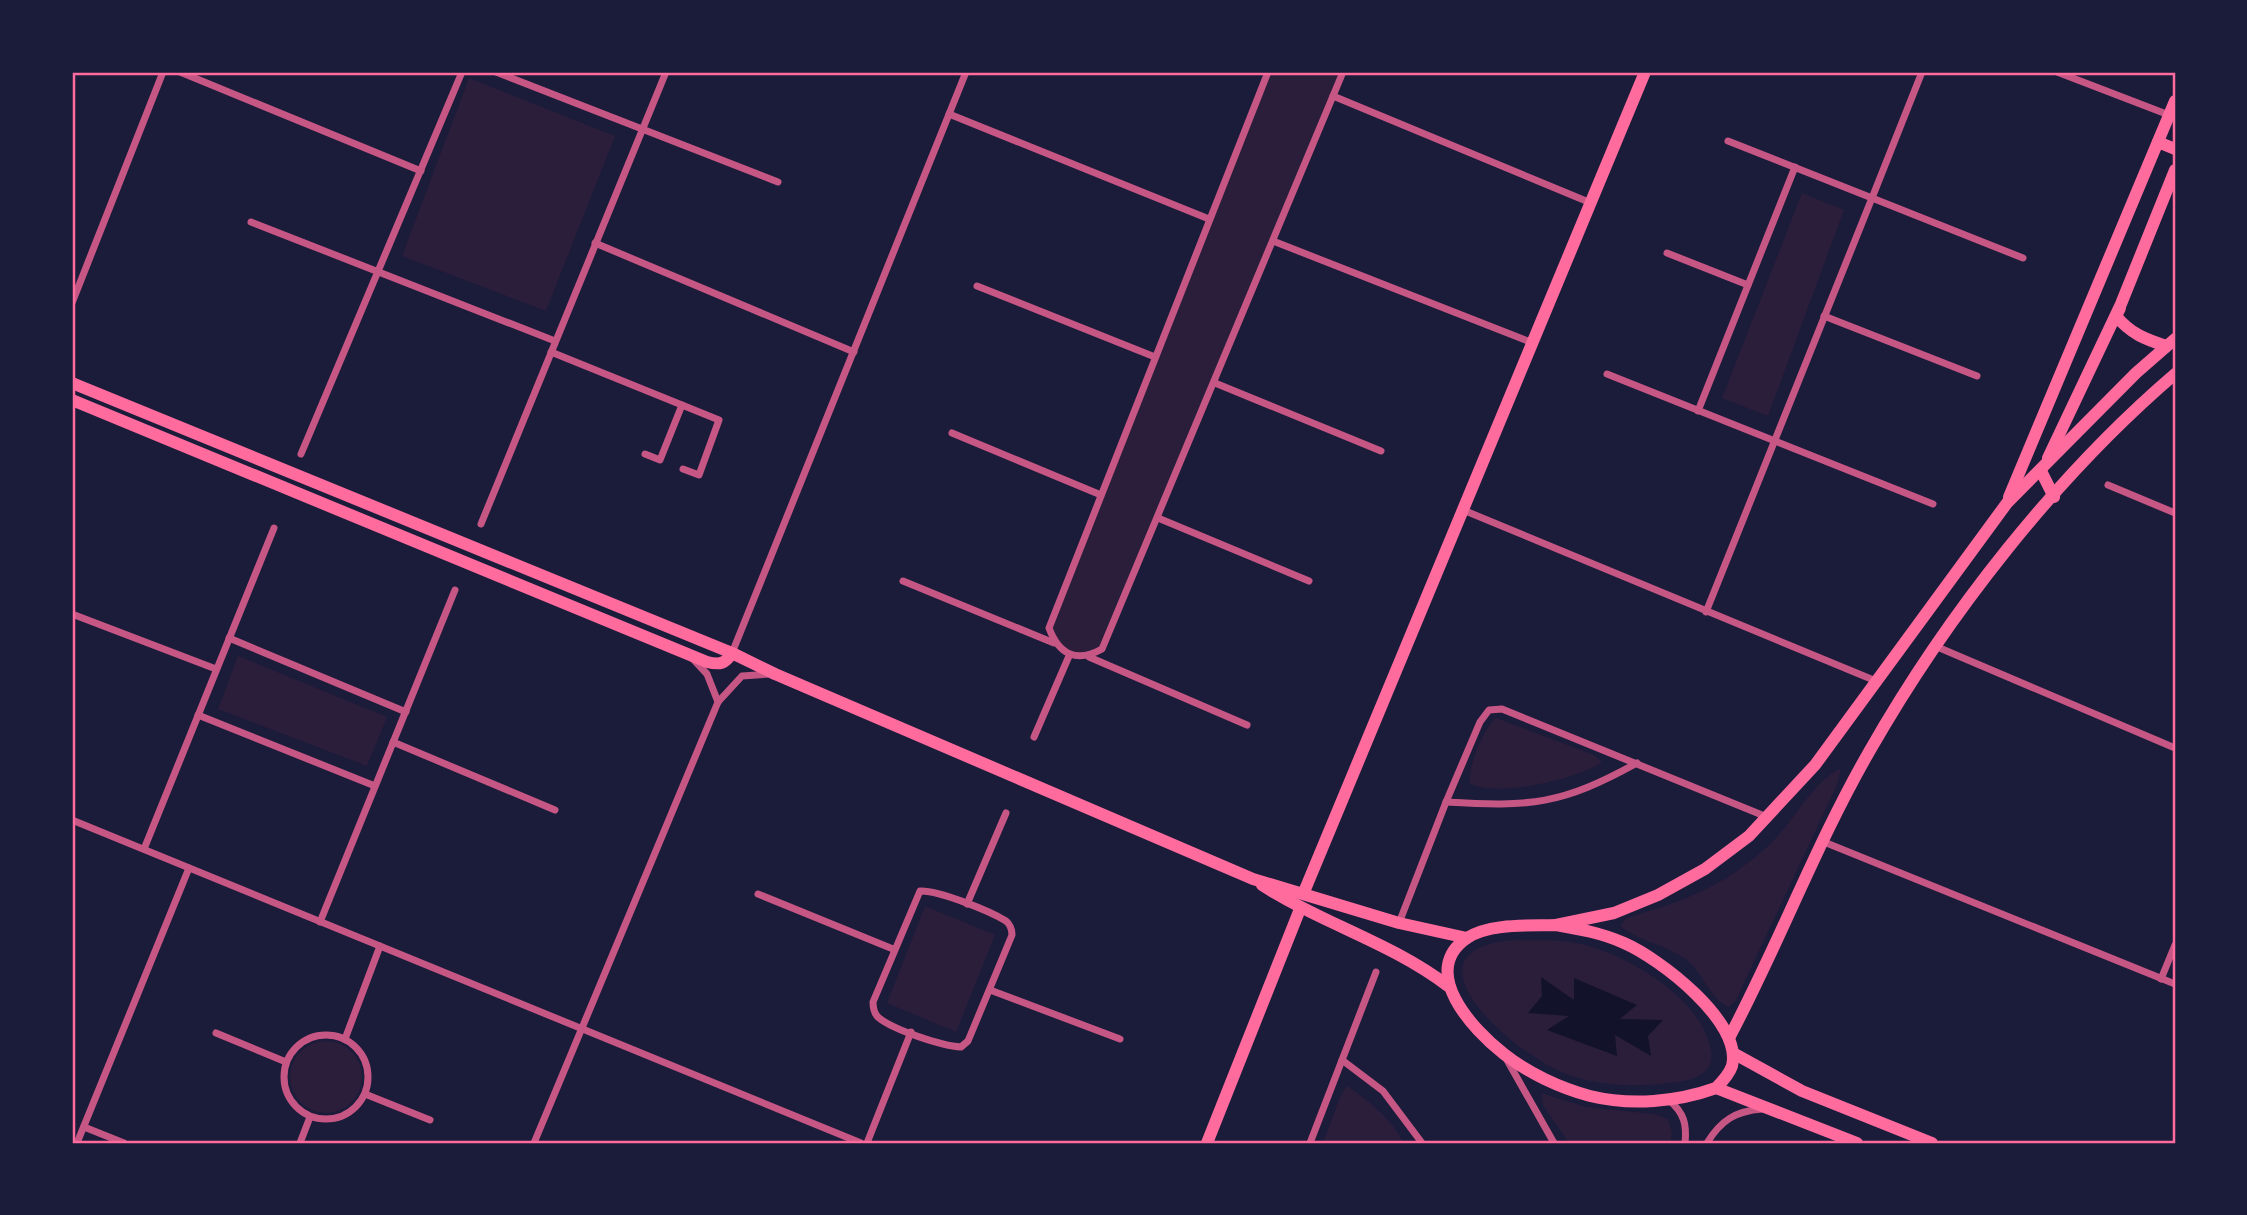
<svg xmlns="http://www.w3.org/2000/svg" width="2247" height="1215" viewBox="0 0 2247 1215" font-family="Montserrat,sans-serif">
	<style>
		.green { fill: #2a1e3b }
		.water { fill: #12122b }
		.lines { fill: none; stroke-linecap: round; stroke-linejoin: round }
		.minor { stroke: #c65784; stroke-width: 7 }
		.secondary { stroke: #ff6b9d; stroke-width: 12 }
		.neatline { fill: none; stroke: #ff6b9d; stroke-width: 2.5 }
	</style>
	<rect width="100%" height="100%" fill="#1b1b3a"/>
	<g class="green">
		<path d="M1268,72H1343L1102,649L1069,656L1049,628Z"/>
		<path d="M469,78L615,136L546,311L402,256Z"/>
		<path d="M1802,193L1844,210L1768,416L1722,398Z"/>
		<path d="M238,656L387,717L367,766L218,709Z"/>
		<path d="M1496,718L1594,755L1602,762C1576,780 1499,797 1470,784C1468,766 1482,731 1496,718Z"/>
		<path d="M1841,768L1837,785L1735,1002L1728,1007C1708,997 1703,971 1684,958C1664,944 1638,941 1620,926L1627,918C1687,900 1726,886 1772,842C1797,818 1810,784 1841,768Z"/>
		<path d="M925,906L995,935L956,1032L887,1003Z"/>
		<path d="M1518,940C1537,941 1557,939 1576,943C1624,952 1703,998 1711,1051C1715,1072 1695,1080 1677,1082C1643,1087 1605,1087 1572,1076C1517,1059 1389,947 1518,940Z"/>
		<circle cx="326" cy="1077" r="36"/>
		<path d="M1347,1086C1371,1102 1390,1118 1404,1143H1323L1340,1097Z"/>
		<path d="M1541,1093L1586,1107L1654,1114L1668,1119L1672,1133L1670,1143H1569L1543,1105Z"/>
	</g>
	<path class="water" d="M1541,977L1574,1000V978L1637,1005L1620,1019L1663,1020L1648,1036L1651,1056L1615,1035L1617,1056L1547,1030L1569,1016L1528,1013L1542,996Z"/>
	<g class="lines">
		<g class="minor">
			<path d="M180,72L421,171"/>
			<path d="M496,72L778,182"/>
			<path d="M1268,72L1049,628C1059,655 1077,663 1102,649L1343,72"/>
			<path d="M1922,72L1872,198L2023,258"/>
			<path d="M2057,72L2169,115"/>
			<path d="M1333,96L1591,203"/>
			<path d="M949,114L1209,219"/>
			<path d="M251,222L555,341"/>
			<path d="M1273,241L1533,343"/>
			<path d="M595,243L854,352"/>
			<path d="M1667,253L1748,285"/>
			<path d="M977,286L1155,357"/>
			<path d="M72,303L163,72"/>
			<path d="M1824,316L1977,376"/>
			<path d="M551,352L719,420L699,475L683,469"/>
			<path d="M1607,374L1933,504"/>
			<path d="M1215,383L1381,451"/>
			<path d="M1698,411L1795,167"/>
			<path d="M952,433L1101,495"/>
			<path d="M301,454L462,72"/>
			<path d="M645,454L660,460L682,405"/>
			<path d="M2108,485L2175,513"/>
			<path d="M1463,510L1876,681"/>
			<path d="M1158,518L1309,581"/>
			<path d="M481,524L666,72"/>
			<path d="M903,581L1054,643"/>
			<path d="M1706,612L1872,198L1728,141"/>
			<path d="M72,614L216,669"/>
			<path d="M229,638L406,712"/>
			<path d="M1935,646L2175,748"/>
			<path d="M732,653L966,72"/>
			<path d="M1089,657L1247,725"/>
			<path d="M694,660L707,674L718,702"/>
			<path d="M198,715L375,786"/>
			<path d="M1034,737L1069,656"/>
			<path d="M393,742L555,810"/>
			<path d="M1446,802C1531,807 1561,805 1637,763"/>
			<path d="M72,820L861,1143"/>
			<path d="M1824,842L2175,984"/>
			<path d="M144,849L274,528"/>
			<path d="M920,891C938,890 990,911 1006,921C1011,925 1012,929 1012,935L968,1041L961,1047C942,1046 894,1030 879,1018C874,1014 873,1008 873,1002Z"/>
			<path d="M758,894L893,949"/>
			<path d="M967,904L1006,813"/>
			<path d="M320,922L455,590"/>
			<path d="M1399,923L1446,802L1480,722L1489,710L1502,709L1767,817"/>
			<path d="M2161,979L2175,945"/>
			<path d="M990,990L1120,1039"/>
			<path d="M216,1033L286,1062"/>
			<circle cx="326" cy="1077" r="42"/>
			<path d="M345,1039L380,946"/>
			<path d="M1342,1060L1383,1091L1422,1143"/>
			<path d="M1507,1060L1554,1143"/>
			<path d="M365,1094L430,1120"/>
			<path d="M1669,1100C1684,1113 1687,1124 1685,1143"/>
			<path d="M84,1127L124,1143"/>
			<path d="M77,1143L189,868"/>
			<path d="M300,1143L310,1117"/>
			<path d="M534,1143L718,702L742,676L770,674"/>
			<path d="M867,1143L911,1032"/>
			<path d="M1310,1143L1376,972"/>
			<path d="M1707,1143C1721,1120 1736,1111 1762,1109"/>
		</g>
		<g class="secondary">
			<path d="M2158,142L2175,149"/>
			<path d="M2120,308L2116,316C2131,334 2145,339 2166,346"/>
			<path d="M72,383L732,653L775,674L1253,879L1399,923L1467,938"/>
			<path d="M72,400L707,662C720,665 725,664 732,653"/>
			<path d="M2048,458L2121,304L2175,170"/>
			<path d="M2041,471L2054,497"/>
			<path d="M2009,497L2175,101"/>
			<path d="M1262,885C1321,923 1392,943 1448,986"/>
			<path d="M1304,892L1645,72"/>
			<path d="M1556,925L1614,913L1658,895L1705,869L1749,836L1815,765L2007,503L2136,373L2175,339"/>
			<path d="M1556,925C1579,929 1602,933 1624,943C1659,958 1743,1022 1732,1066C1729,1075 1722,1082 1716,1088C1677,1102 1631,1106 1590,1096C1560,1088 1528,1073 1504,1054C1473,1030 1418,971 1467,938C1490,923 1530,926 1556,925Z"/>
			<path d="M1729,1038C1779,944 1816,844 1869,752C1947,615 2056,476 2175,374"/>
			<path d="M1733,1053L1802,1091L1932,1143"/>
			<path d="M1716,1088L1857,1143"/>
			<path d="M1207,1143L1300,909"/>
		</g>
	</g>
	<rect width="2247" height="1215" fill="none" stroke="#1b1b3a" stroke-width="147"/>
	<rect x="74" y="74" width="2100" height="1068" class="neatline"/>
</svg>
